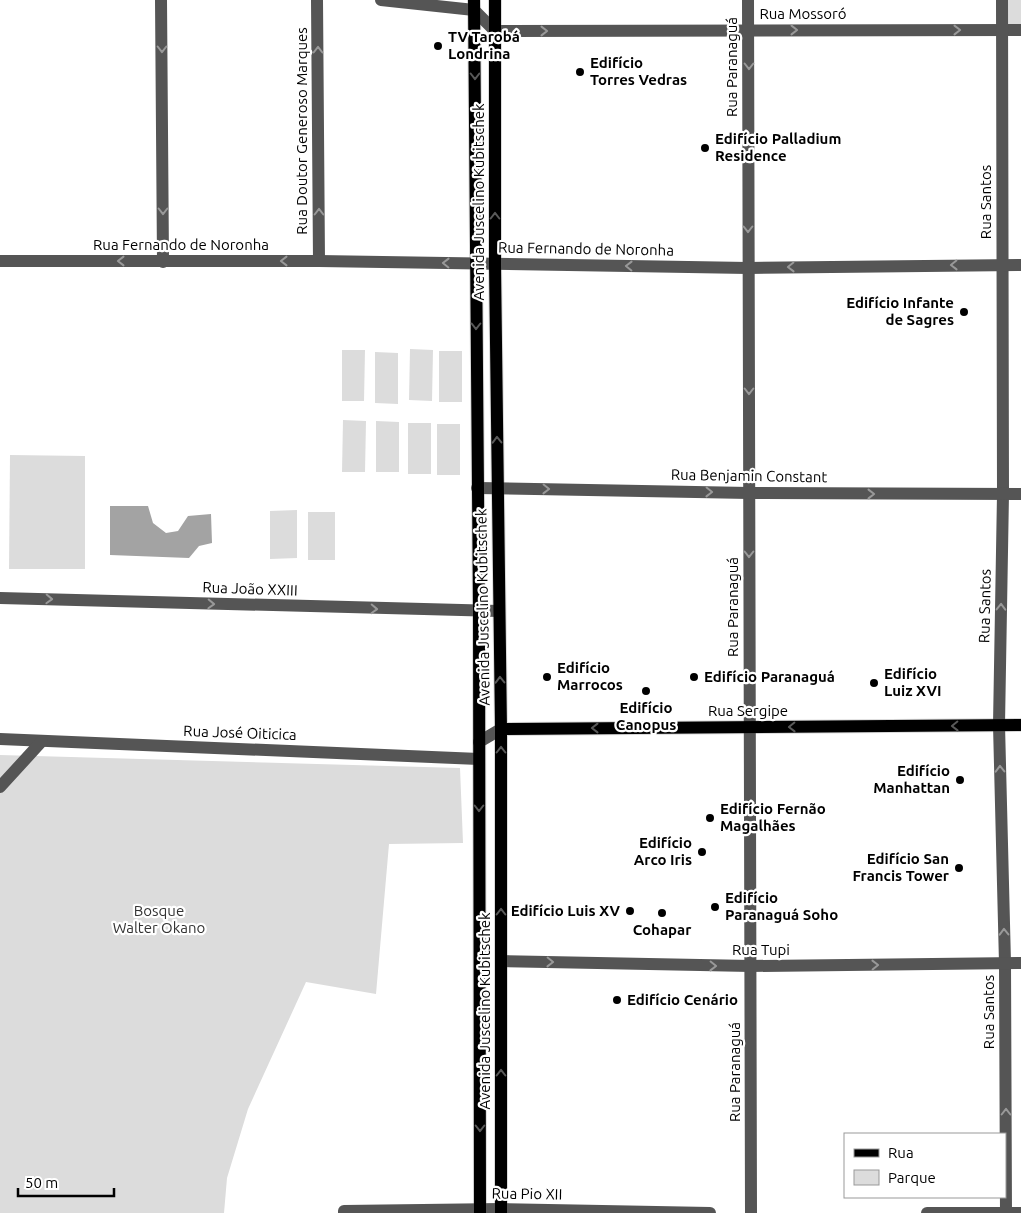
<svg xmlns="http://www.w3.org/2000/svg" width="1021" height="1213" viewBox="0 0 1021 1213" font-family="Ubuntu,sans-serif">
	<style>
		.green { fill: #dcdcdc }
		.water { fill: #a3a3a3 }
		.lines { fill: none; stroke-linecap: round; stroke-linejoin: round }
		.major-casing { stroke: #dbdbdb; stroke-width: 14 }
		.minor { stroke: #555; stroke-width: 12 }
		.major { stroke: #000; stroke-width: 12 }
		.oneway { stroke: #999 }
		.oneway2 { stroke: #595959 }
		.poi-dot { fill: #000; stroke: #fff; stroke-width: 2 }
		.labels { text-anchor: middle; stroke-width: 4.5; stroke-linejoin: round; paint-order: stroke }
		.street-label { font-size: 15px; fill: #000; stroke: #fff }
		.poi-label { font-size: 15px; font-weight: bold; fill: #000; stroke: #fff; text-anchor: start }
		.park-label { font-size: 15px; fill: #333; stroke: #fff }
	</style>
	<rect width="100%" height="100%" fill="#fff"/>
	<g class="green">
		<rect x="1008" y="0" width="13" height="24"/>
		<path d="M410,349L433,350L432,401L409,400Z"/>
		<path d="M342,350H365L364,401H342Z"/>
		<rect x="439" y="351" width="23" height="51"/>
		<path d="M375,352L398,353V404L375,403Z"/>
		<path d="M343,420L366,421L365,472H342Z"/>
		<path d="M376,421L399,422V472H376Z"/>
		<rect x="408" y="423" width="23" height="51"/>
		<rect x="437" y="424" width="23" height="51"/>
		<path d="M10,455L85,456V569H9Z"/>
		<path d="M297,510V558L270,559V511Z"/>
		<rect x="308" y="512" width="27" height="48"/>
		<path d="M0,755L460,768L463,843L389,844L376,994L306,982L248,1109L227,1178L224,1213H0Z"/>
	</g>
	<path class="water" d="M110,506H148L153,523L166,533L178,531L188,516L211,514L212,543L199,546L189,558L110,555Z"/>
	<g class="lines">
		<g class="major-casing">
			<g id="major">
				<path d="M474,0L479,612L480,1213"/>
				<path d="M495,0V265L501,729V1213"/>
				<path d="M501,729L1021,725"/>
			</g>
		</g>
		<g class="minor">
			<path d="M161,0L163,262"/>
			<path d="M317,0L319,261"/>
			<path d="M381,0L474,10L495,31L1021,30"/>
			<path d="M748,0L751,1213"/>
			<path d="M1002,0L1003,494L999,725L1005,963L1006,1213"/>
			<path d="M0,261H319L748,268L1021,265"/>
			<path d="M477,488L749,493L1021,494"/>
			<path d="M0,598L499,611"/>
			<path d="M0,739L479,759"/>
			<path d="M479,742L501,729"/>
			<path d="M0,787L42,741"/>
			<path d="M501,961L751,966L1021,963"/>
			<path d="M344,1213V1211L501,1209L710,1213"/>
			<path d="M927,1213H1021"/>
		</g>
		<use href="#major" class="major"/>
	</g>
	<defs><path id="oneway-chevron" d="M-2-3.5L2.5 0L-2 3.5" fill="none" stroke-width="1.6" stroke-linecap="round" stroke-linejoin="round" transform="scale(1.25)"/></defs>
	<g class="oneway">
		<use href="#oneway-chevron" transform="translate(794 30)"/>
		<use href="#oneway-chevron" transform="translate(957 30)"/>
		<use href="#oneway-chevron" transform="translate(544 31)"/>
		<use href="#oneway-chevron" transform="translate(162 49) rotate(90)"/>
		<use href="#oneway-chevron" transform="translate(318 50) rotate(-90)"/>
		<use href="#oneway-chevron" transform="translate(749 66) rotate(90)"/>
		<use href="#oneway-chevron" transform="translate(163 211) rotate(90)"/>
		<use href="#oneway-chevron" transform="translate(319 212) rotate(-90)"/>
		<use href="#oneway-chevron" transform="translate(748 229) rotate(90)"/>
		<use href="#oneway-chevron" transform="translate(121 261) rotate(-180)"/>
		<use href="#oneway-chevron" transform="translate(284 261) rotate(180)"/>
		<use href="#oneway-chevron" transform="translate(446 263) rotate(-179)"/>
		<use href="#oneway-chevron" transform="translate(954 265) rotate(179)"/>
		<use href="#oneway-chevron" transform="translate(629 266) rotate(-179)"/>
		<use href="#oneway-chevron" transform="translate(791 267) rotate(179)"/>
		<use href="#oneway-chevron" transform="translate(749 391) rotate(90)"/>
		<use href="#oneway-chevron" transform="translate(546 489) rotate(1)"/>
		<use href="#oneway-chevron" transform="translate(709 492) rotate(1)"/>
		<use href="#oneway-chevron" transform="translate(871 494)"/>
		<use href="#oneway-chevron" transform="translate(749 554) rotate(90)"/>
		<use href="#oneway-chevron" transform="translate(49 599) rotate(2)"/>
		<use href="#oneway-chevron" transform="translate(211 604) rotate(2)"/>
		<use href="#oneway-chevron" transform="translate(1001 607) rotate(-89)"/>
		<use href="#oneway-chevron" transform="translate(374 609) rotate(2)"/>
		<use href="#oneway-chevron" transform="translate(1000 769) rotate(-91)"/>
		<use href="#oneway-chevron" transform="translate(1004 932) rotate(-91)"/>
		<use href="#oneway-chevron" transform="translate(550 962) rotate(1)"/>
		<use href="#oneway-chevron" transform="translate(875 965) rotate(-1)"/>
		<use href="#oneway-chevron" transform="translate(713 966) rotate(1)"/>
		<use href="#oneway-chevron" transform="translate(1006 1112) rotate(-90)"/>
	</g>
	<g class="oneway2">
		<use href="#oneway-chevron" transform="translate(475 76) rotate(90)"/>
		<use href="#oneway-chevron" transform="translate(495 216) rotate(-90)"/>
		<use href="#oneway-chevron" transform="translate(476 326) rotate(90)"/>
		<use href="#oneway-chevron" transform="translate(497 440) rotate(-91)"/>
		<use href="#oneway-chevron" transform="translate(500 680) rotate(-91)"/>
		<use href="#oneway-chevron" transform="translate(955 726) rotate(179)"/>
		<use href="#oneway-chevron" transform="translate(792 727) rotate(179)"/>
		<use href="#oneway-chevron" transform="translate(595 728) rotate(180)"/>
		<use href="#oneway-chevron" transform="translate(501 750) rotate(-90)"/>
		<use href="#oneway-chevron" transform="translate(479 808) rotate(90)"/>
		<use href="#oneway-chevron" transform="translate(501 912) rotate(-90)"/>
		<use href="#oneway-chevron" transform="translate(501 1073) rotate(-90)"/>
		<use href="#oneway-chevron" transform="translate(480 1128) rotate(90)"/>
	</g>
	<g class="poi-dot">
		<circle cx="438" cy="46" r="5"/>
		<circle cx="580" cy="72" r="5"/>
		<circle cx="705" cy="148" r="5"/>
		<circle cx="964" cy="312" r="5"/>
		<circle cx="547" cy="677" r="5"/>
		<circle cx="694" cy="677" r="5"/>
		<circle cx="874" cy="683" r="5"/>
		<circle cx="646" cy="691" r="5"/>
		<circle cx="960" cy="780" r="5"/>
		<circle cx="710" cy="818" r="5"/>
		<circle cx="702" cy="852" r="5"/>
		<circle cx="959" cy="868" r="5"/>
		<circle cx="715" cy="907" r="5"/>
		<circle cx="630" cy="911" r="5"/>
		<circle cx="662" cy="913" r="5"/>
		<circle cx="617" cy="1000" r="5"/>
	</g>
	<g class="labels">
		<g class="street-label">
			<text x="803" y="19">Rua Mossoró</text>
			<text transform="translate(732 67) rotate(-90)" y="5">Rua Paranaguá</text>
			<text transform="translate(302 131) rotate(-90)" y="5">Rua Doutor Generoso Marques</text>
			<text transform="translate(479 202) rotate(-90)" y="5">Avenida Juscelino Kubitschek</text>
			<text transform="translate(986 202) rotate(-90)" y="5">Rua Santos</text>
			<text x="181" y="250">Rua Fernando de Noronha</text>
			<text transform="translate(586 249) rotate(1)" y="5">Rua Fernando de Noronha</text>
			<text transform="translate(749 476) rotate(1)" y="5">Rua Benjamin Constant</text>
			<text transform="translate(250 589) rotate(2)" y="5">Rua João XXIII</text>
			<text transform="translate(985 606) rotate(-89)" y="5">Rua Santos</text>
			<text transform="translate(483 607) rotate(-91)" y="5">Avenida Juscelino Kubitschek</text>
			<text transform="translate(733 607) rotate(-90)" y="5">Rua Paranaguá</text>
			<text x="748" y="716">Rua Sergipe</text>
			<text transform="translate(240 733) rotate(2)" y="5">Rua José Oiticica</text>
			<text x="761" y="955">Rua Tupi</text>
			<text transform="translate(485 1011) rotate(-90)" y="5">Avenida Juscelino Kubitschek</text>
			<text transform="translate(989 1012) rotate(-90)" y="5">Rua Santos</text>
			<text transform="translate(735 1072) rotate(-90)" y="5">Rua Paranaguá</text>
			<text transform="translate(527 1194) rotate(1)" y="5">Rua Pio XII</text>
		</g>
		<g class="poi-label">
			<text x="448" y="42">TV Tarobá<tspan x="448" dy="17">Londrina</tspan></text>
			<text x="590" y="68">Edifício<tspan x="590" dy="17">Torres Vedras</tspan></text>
			<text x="715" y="144">Edifício Palladium<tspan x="715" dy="17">Residence</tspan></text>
			<text x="954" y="308" text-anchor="end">Edifício Infante<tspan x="954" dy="17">de Sagres</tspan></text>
			<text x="557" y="673">Edifício<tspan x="557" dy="17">Marrocos</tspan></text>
			<text x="884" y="679">Edifício<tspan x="884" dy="17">Luiz XVI</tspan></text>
			<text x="704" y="682">Edifício Paranaguá</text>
			<text x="646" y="713" text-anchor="middle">Edifício<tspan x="646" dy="17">Canopus</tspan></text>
			<text x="950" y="776" text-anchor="end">Edifício<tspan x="950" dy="17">Manhattan</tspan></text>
			<text x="720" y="814">Edifício Fernão<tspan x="720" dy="17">Magalhães</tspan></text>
			<text x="692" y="848" text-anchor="end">Edifício<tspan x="692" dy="17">Arco Iris</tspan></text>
			<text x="949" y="864" text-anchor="end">Edifício San<tspan x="949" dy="17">Francis Tower</tspan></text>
			<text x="725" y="903">Edifício<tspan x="725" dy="17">Paranaguá Soho</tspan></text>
			<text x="620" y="916" text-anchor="end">Edifício Luis XV</text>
			<text x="662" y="935" text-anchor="middle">Cohapar</text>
			<text x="627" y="1005">Edifício Cenário</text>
		</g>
		<g class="park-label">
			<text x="159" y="916">Bosque<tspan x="159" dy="17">Walter Okano</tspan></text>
		</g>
	</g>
	<rect x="844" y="1133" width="162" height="65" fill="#ffffff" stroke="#999999"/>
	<rect x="854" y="1149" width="25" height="8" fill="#000000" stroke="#999999"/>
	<text x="888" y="1158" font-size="15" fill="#000000">Rua</text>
	<rect x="854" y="1170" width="25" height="15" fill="#dcdcdc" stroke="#999999"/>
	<text x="888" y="1183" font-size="15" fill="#000000">Parque</text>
	<path d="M18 1188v8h96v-8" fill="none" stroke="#000000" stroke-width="2.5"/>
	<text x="25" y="1188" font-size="15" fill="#000000" stroke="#ffffff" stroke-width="4" paint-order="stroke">50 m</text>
</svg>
